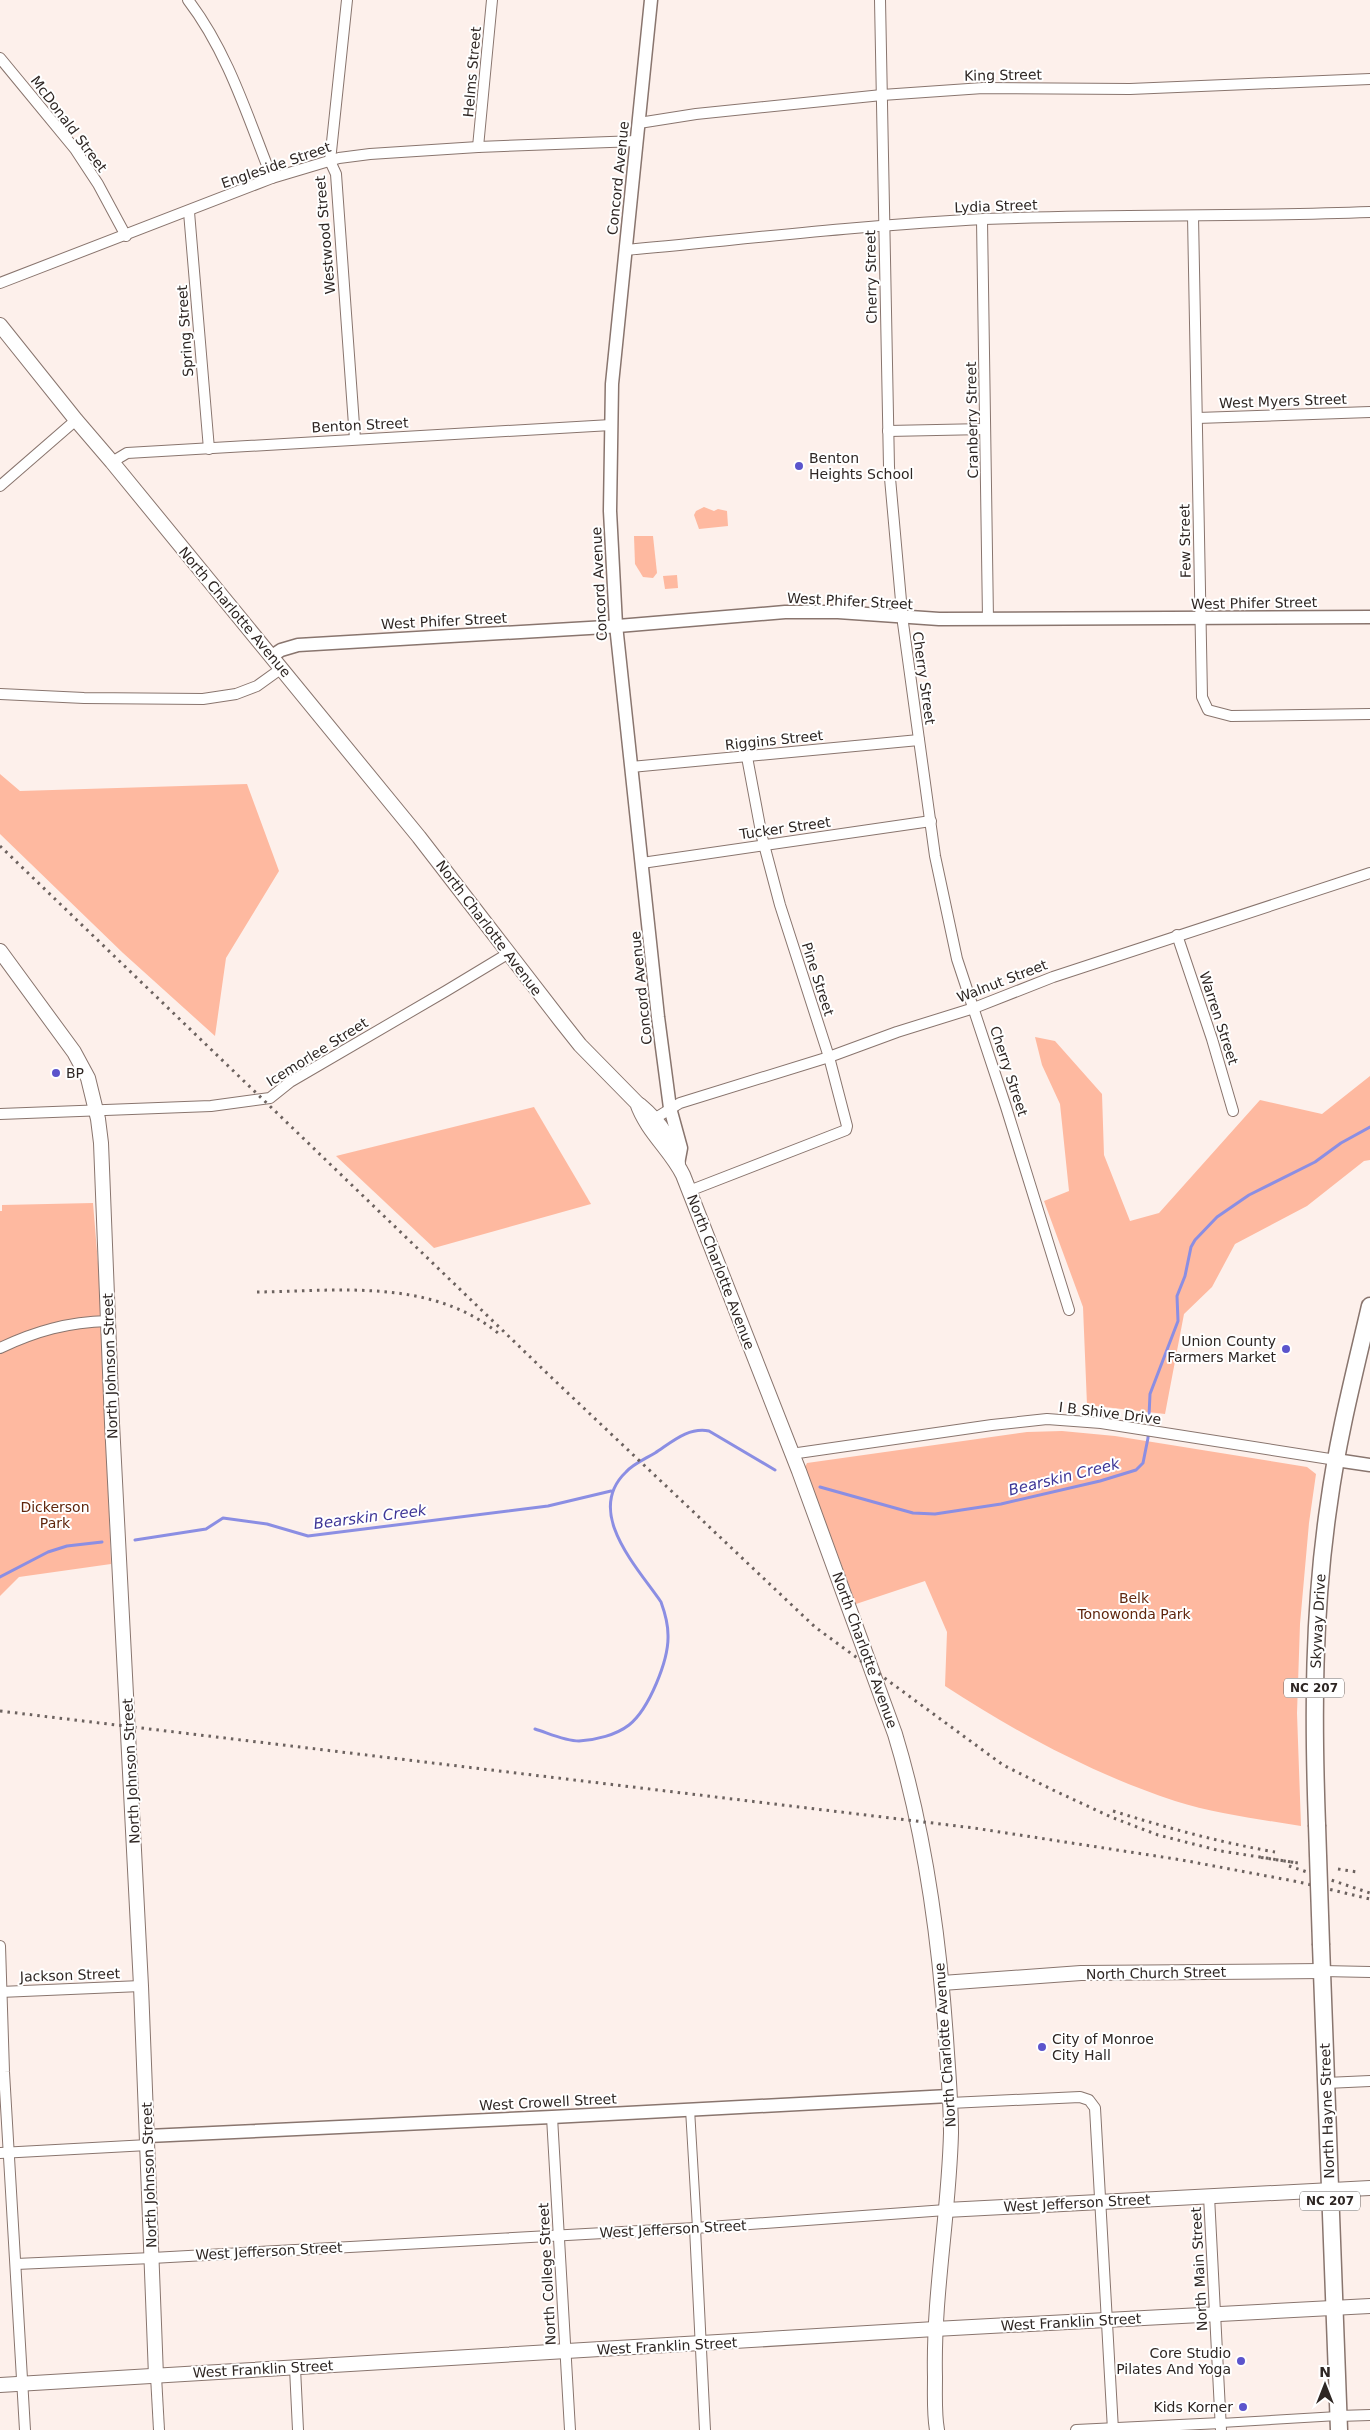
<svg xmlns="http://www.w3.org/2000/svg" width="1370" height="2430" viewBox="0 0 1370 2430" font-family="'DejaVu Sans',sans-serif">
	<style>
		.green { fill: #feb9a0 }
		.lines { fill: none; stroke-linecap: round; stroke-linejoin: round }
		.stream { stroke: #8b8ee3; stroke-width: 3 }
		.pedestrian-casing { stroke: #89756e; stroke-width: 10 }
		.minor-casing { stroke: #89756e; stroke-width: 12 }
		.tertiary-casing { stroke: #89756e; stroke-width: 15 }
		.secondary-casing { stroke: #89756e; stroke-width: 16 }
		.primary-casing { stroke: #89756e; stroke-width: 19 }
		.pedestrian { stroke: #fff; stroke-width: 8 }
		.minor { stroke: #fff; stroke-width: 10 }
		.tertiary { stroke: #fff; stroke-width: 12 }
		.secondary { stroke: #fff; stroke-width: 14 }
		.primary { stroke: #fff; stroke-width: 16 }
		.rail { stroke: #6c625f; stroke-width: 3; stroke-dasharray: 2.5 5; stroke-linecap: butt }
		.primary-bridge-casing { stroke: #89756e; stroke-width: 19; stroke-linecap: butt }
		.primary-bridge { stroke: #fff; stroke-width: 16 }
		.poi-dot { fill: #5b54cc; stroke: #fff; stroke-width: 2 }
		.labels { text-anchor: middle; stroke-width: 4; stroke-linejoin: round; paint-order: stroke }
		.shield { fill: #fff; stroke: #6d6765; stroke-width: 1 }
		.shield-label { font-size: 12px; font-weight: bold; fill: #2e2623 }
		.street-label { font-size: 14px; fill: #2e2623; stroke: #fff }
		.poi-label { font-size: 14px; fill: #2e2623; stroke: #fff; text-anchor: start }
		.park-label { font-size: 14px; fill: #60260d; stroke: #fff }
		.water-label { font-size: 15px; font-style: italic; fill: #3e3697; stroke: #fff }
	</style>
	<rect width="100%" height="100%" fill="#fdf0eb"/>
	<g class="green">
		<path d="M704,507L714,511L718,509L727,511L728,526L699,529L694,515L696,511Z"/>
		<path d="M634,536H653L657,573L653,578L643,577L635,564Z"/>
		<path d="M677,575L678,588L665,589L663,576Z"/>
		<path d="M0,774L20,791L247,784L279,871L226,958L215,1036L123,953L0,834Z"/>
		<path d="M1035,1037L1055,1041L1102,1094L1104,1155L1130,1221L1159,1213L1260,1100L1322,1114L1370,1076V1160L1364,1161L1307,1206L1235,1244L1212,1287L1184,1314L1165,1414L1087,1405L1083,1307L1044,1201L1069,1191L1060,1104L1042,1065Z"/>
		<path d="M534,1107L591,1204L434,1248L336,1156Z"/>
		<path d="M93,1203L101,1300L111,1564L19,1577L0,1596V1211H2V1205Z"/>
		<path d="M1062,1431L1115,1436L1307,1467L1316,1474L1309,1523L1300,1624L1297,1713L1301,1826C1259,1819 1216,1814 1175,1801C1093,1774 1017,1733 945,1686L947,1632L925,1581L856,1604L805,1467L807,1463L1027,1432Z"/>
	</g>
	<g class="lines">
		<g class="stream">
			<path d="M820,1487L913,1513L935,1514L1001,1504L1100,1481L1136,1470L1143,1463L1148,1438L1150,1394L1178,1321L1177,1296L1185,1276L1191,1247L1195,1240L1217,1217L1249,1195L1315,1162L1341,1143L1370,1127"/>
			<path d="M135,1540L206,1529L223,1518L267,1524L308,1536L548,1506L611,1491"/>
			<path d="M0,1577L48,1552L67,1546L102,1542"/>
			<path d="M535,1729C548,1733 565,1741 579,1741C596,1740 616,1735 629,1725C649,1709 669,1660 668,1635C668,1624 665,1613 661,1602C637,1567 584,1512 626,1472C633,1464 645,1459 655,1453C672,1442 688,1427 709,1431L775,1470"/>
		</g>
		<g class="pedestrian-casing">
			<g id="pedestrian">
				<path d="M690,2109L697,2228"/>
				<path d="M1221,2423L1338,2416"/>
			</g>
		</g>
		<g class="minor-casing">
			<g id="minor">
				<path d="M188,0C228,52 248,118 272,178"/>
				<path d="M347,0L330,161L336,174L355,439"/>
				<path d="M880,0L889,467L903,623L935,856L957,959L1006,1107L1069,1310"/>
				<path d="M0,58L75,149L98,184L126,236"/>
				<path d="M639,123L696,114L882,95L983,88L1130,89L1370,79"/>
				<path d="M478,147L492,0"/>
				<path d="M189,212L209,449"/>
				<path d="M1193,216L1202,697L1208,710L1231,716L1370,714"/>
				<path d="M982,220L988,619"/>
				<path d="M625,250C745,239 864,225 984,219C1113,214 1241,217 1370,212"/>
				<path d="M0,283L272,178L339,158L370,154L478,147L637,141"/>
				<path d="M1197,418L1370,412"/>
				<path d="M888,431L985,429"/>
				<path d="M112,462L127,453L611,425"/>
				<path d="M0,486L76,420"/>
				<path d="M0,694L84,698L203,699L236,694L257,686L282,668"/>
				<path d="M631,767L919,740"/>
				<path d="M642,863L931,821"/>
				<path d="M1177,935L1212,1039L1233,1111"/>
				<path d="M0,1114L211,1106L270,1098L290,1082L446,991L509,953"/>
				<path d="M649,1122L680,1103L829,1057L897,1032L974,1008L1053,977L1370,873"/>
				<path d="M689,1191L846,1130L847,1126L829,1057L780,905L762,837L747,757"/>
				<path d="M0,1348C36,1331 68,1322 108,1321"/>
				<path d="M791,1454L992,1425L1047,1419L1101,1423L1336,1460"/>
				<path d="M0,1946L4,2072L25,2430"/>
				<path d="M1322,1971L1370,1972"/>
				<path d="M0,1992L141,1986"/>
				<path d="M1326,2083L1370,2081"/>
				<path d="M950,2103L1080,2097L1089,2100L1095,2108L1113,2430"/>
				<path d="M552,2117L570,2430"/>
				<path d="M0,2153L148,2145"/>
				<path d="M1209,2196L1221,2430"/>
				<path d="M695,2228L705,2430"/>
				<path d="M16,2264L152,2258L695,2228L946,2210"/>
				<path d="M295,2368L298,2430"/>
				<path d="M156,2376L159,2430"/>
				<path d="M1338,2416L1370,2415"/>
				<path d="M1076,2430L1221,2423"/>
			</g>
		</g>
		<g class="tertiary-casing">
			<g id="tertiary">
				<path d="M651,0L612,384L610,511L616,625L658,1017L670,1108L681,1148L678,1164"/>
				<path d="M272,656L281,650L298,645L606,627L785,612H838L939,619L1370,617"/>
				<path d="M1336,1460L1370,1465"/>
				<path d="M148,2136L552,2117L949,2096"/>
			</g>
		</g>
		<g class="secondary-casing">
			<g id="secondary">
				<path d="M0,325L76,420L112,462L419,837L561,1021L580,1045L637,1103C647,1132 671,1150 683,1175L799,1471L895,1734C925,1833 939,1935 946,2038C948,2070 951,2101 951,2133C949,2215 933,2295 935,2377C935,2395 934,2413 937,2430"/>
				<path d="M0,951L74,1052L88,1078L98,1119L101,1143L112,1423L141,1986L156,2376"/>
				<path d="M640,1105C659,1121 673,1139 678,1164"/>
				<path d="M942,1983L1081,1973L1322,1971"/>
				<path d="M946,2210L1370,2188"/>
				<path d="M0,2385L935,2329L1370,2306"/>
			</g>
		</g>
		<g class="primary-casing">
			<g id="primary">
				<path d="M1317,1825C1313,1717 1313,1610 1329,1503C1338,1436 1355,1371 1370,1306"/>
				<path d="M1321,1945L1339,2430"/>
			</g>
		</g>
		<use href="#pedestrian" class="pedestrian"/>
		<use href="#minor" class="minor"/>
		<use href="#tertiary" class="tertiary"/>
		<use href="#secondary" class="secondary"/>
		<use href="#primary" class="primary"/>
		<g class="rail">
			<path d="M0,846L552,1378L815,1627L1003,1765L1053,1790L1111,1817L1158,1835L1221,1851L1298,1863L1258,1857"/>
			<path d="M257,1292C338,1291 430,1278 498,1333"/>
			<path d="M0,1711L974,1828L1182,1860L1299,1882L1370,1899"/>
			<path d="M1113,1811C1168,1828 1218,1842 1275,1852"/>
			<path d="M1289,1866L1370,1893"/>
			<path d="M1338,1869L1357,1872"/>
		</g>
		<g class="primary-bridge-casing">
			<path id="primary-bridge" d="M1317,1825L1321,1945"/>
		</g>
		<use href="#primary-bridge" class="primary-bridge"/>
	</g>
	<g class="poi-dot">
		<circle cx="799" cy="466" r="5"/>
		<circle cx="56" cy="1073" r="5"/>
		<circle cx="1286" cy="1349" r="5"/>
		<circle cx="1042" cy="2047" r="5"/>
		<circle cx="1241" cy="2361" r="5"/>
		<circle cx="1243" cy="2407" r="5"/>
	</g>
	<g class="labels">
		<g class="shield">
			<rect x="1284" y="1678.5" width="60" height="19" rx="4"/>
			<rect x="1300" y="2191.5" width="60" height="19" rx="4"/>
		</g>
		<g class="shield-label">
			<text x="1314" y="1692">NC 207</text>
			<text x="1330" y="2205">NC 207</text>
		</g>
		<g class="street-label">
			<text transform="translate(472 72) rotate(-85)" y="5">Helms Street</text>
			<text transform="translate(1003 75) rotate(-1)" y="5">King Street</text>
			<text transform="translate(69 124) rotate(53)" y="5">McDonald Street</text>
			<text transform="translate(276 165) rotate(-19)" y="5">Engleside Street</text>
			<text transform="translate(618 178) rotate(-84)" y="5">Concord Avenue</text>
			<text transform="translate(996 206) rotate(-2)" y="5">Lydia Street</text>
			<text transform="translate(325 235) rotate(-95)" y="5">Westwood Street</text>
			<text transform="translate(871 277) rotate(-91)" y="5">Cherry Street</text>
			<text transform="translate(185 331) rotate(-94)" y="5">Spring Street</text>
			<text transform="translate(1283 401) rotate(-2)" y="5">West Myers Street</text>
			<text transform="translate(972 420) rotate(-91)" y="5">Cranberry Street</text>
			<text transform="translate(360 425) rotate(-3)" y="5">Benton Street</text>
			<text transform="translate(1185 541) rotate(-91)" y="5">Few Street</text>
			<text transform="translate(599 584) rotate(-93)" y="5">Concord Avenue</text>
			<text transform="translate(850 601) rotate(3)" y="5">West Phifer Street</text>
			<text transform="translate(1254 603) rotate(-1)" y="5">West Phifer Street</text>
			<text transform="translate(235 612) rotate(50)" y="5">North Charlotte Avenue</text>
			<text transform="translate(444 621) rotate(-3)" y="5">West Phifer Street</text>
			<text transform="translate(924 678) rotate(82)" y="5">Cherry Street</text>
			<text transform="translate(774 740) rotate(-6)" y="5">Riggins Street</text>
			<text transform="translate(785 828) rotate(-8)" y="5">Tucker Street</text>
			<text transform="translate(489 928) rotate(53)" y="5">North Charlotte Avenue</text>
			<text transform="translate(818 979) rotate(72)" y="5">Pine Street</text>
			<text transform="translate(1002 981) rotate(-21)" y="5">Walnut Street</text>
			<text transform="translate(641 988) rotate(-96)" y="5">Concord Avenue</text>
			<text transform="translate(1219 1018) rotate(72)" y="5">Warren Street</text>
			<text transform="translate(317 1052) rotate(-32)" y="5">Icemorlee Street</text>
			<text transform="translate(1009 1071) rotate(72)" y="5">Cherry Street</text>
			<text transform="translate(721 1272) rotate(69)" y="5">North Charlotte Avenue</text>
			<text transform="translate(110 1366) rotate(-92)" y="5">North Johnson Street</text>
			<text transform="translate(1110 1413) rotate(7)" y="5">I B Shive Drive</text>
			<text transform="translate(1318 1621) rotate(-87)" y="5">Skyway Drive</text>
			<text transform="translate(865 1650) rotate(70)" y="5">North Charlotte Avenue</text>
			<text transform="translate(131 1771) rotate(-93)" y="5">North Johnson Street</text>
			<text transform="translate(1156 1973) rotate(-1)" y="5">North Church Street</text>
			<text transform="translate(70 1975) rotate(-2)" y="5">Jackson Street</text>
			<text transform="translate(945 2045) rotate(-94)" y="5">North Charlotte Avenue</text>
			<text transform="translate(548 2102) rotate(-3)" y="5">West Crowell Street</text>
			<text transform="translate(1327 2111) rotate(-92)" y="5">North Hayne Street</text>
			<text transform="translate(149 2175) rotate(-92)" y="5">North Johnson Street</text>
			<text transform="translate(1077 2203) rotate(-3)" y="5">West Jefferson Street</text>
			<text transform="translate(673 2229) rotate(-3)" y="5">West Jefferson Street</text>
			<text transform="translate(269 2251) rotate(-3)" y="5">West Jefferson Street</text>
			<text transform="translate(1199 2269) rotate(-93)" y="5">North Main Street</text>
			<text transform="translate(547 2274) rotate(-93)" y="5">North College Street</text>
			<text transform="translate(1071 2322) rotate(-3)" y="5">West Franklin Street</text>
			<text transform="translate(667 2346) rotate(-3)" y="5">West Franklin Street</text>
			<text transform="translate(263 2369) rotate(-3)" y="5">West Franklin Street</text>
		</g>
		<g class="poi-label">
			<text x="809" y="463">Benton<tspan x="809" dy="16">Heights School</tspan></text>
			<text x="66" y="1078">BP</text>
			<text x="1276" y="1346" text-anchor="end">Union County<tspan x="1276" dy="16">Farmers Market</tspan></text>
			<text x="1052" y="2044">City of Monroe<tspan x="1052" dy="16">City Hall</tspan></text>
			<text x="1231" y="2358" text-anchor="end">Core Studio<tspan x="1231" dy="16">Pilates And Yoga</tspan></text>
			<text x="1233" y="2412" text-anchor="end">Kids Korner</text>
		</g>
		<g class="park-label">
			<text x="55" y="1512">Dickerson<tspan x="55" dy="16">Park</tspan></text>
			<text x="1134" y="1603">Belk<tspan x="1134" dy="16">Tonowonda Park</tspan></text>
		</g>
		<g class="water-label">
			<text transform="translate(1064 1477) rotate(-14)" y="5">Bearskin Creek</text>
			<text transform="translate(370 1517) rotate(-7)" y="5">Bearskin Creek</text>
		</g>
	</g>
	<g transform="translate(1325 2385)" stroke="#ffffff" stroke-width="4" paint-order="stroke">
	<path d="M0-4L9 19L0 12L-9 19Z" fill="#2e2623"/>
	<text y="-8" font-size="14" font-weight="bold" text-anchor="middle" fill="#2e2623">N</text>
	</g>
</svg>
